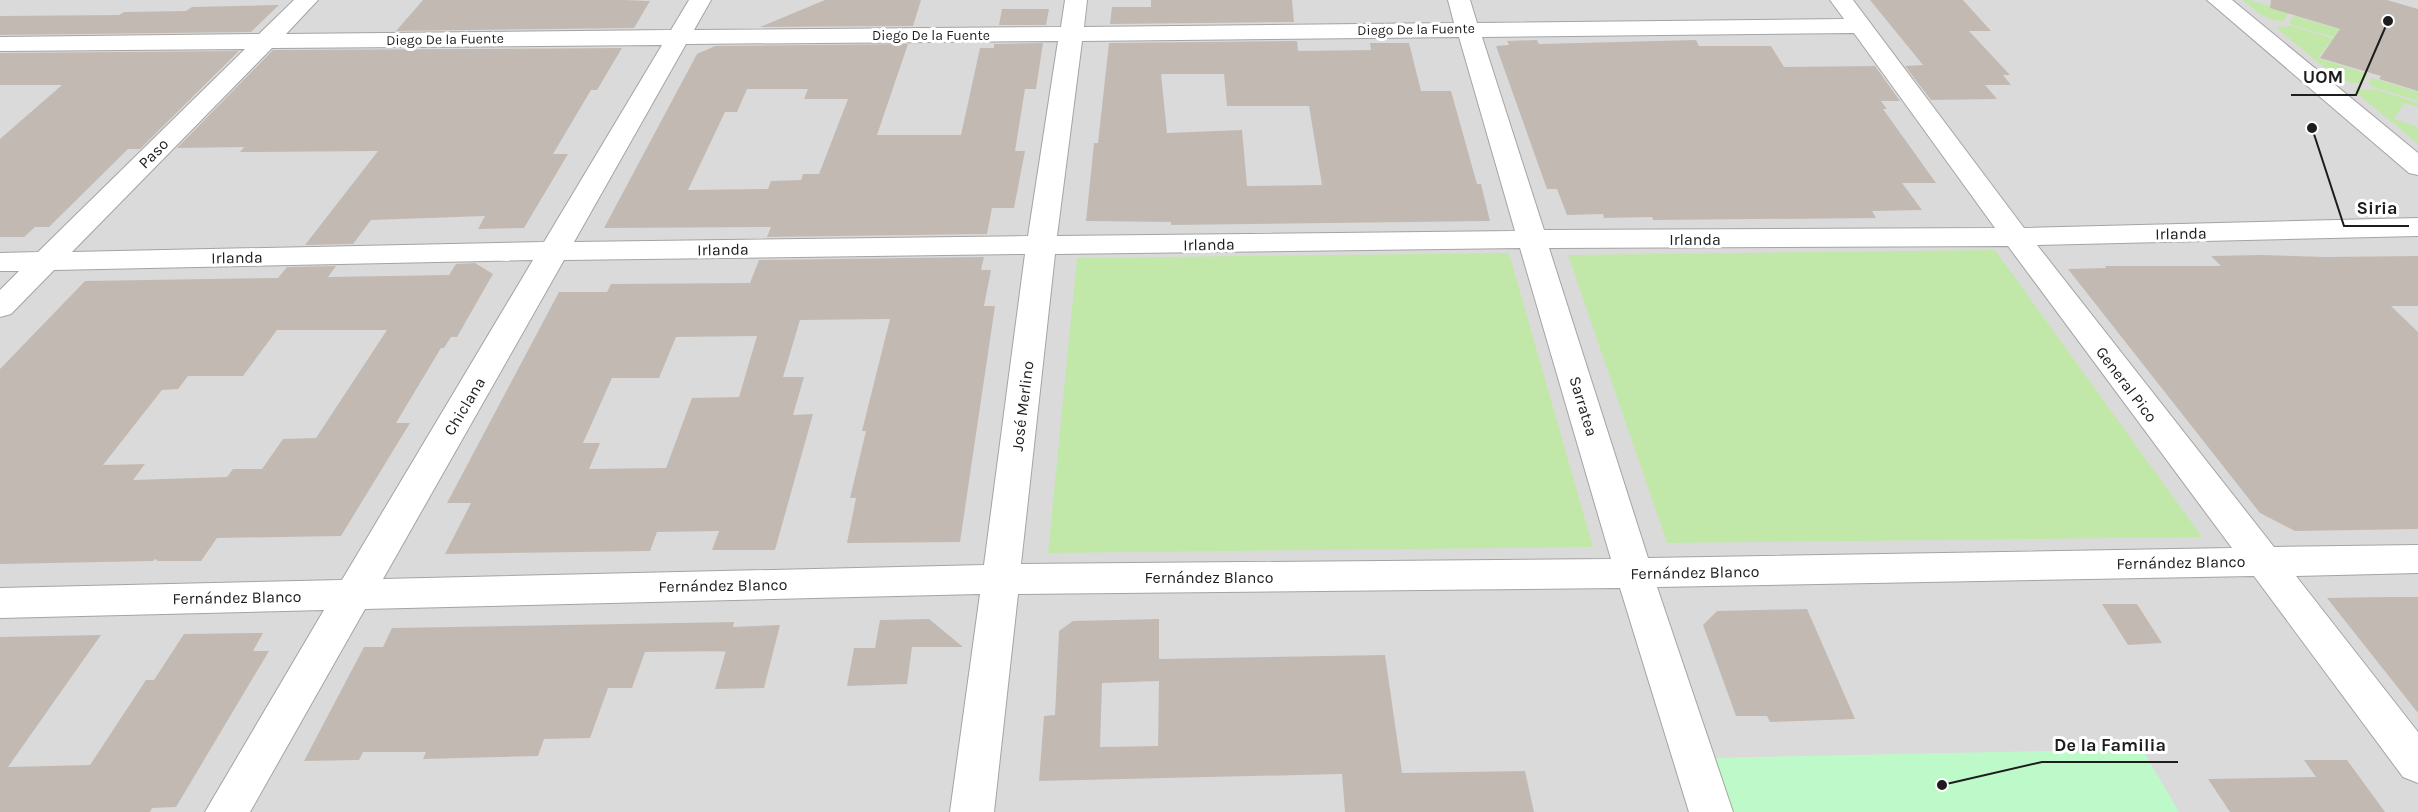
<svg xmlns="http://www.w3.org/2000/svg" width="2418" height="812" viewBox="0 0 2418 812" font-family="Karla,sans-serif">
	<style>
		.residential { fill: #dbdada }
		.grass { fill: #c1e8a8 }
		.park { fill: #bef9c9 }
		.building { fill: #c2bab2; fill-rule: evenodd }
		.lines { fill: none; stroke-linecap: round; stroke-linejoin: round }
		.minor-casing { stroke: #a4a4a4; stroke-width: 2 }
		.minor { fill: #fff; fill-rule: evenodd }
		.labels { text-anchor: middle; stroke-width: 6; stroke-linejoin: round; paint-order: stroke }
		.far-street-label { font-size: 14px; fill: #1d1d1d; stroke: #fff }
		.street-label { font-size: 16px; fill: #1d1d1d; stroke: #fff }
		.leader { fill: none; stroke: #1d1d1d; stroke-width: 2 }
		.callout-dot { fill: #1d1d1d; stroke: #fff; stroke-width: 2 }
		.callout-label { font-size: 18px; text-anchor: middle; font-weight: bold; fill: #1d1d1d; stroke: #fff; stroke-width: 6; stroke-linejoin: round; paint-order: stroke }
	</style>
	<rect width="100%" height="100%" fill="#eeebe2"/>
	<rect class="residential" x="0" y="0" width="2418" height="812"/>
	<g class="grass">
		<path d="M2243,0H2250L2290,12L2283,21C2265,21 2256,11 2243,0Z"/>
		<path d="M2294,16L2375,40L2369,47L2292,25L2289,22Z"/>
		<path d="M2292,26L2418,64L2380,58L2329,43L2318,58L2368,74L2361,84L2341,81L2275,27Z"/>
		<path d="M2372,78L2418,92V101L2373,87L2368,83Z"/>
		<path d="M2353,90H2377L2418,103V107L2404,103L2394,119L2418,127V144Z"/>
		<path d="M1995,250L2202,537L1667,543L1568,255Z"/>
		<path d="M1509,253L1593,547L1048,553L1077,258Z"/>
	</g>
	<path class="park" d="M2142,749L2179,812H1730L1711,758Z"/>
	<g class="building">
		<path d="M423,0H624L650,1L634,28L396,31Z"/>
		<path d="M825,0H921L913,26L760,27Z"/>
		<path d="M1151,0H1292L1294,22L1110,24L1112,7H1151Z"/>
		<path d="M1870,0H1963L1991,31H1969L2010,75H2003L2011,85H1985L1997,99L1931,100L1905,66L1923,65Z"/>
		<path d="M2271,0H2387L2418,9V91L2379,79L2381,76L2320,58L2340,29L2270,8Z"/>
		<path d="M279,5L251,32L0,35V16L119,15L124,12L186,11L192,7Z"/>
		<path d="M1002,9H1049L1046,25H999Z"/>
		<path d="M1537,40L1539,44L1696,40L1699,46H1771L1784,67L1875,66L1900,101H1881L1887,109H1883L1936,183H1902L1922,210L1872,211L1876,218L1653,220L1652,217L1604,218L1603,214L1567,215L1557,189H1547L1496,46L1509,45L1507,41Z"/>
		<path d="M1297,41L1298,51L1371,50L1370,43H1409L1421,91H1451L1477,184H1481L1490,221L1171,225V222L1086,221L1094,143H1098L1109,43ZM1161,74H1224L1227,106H1309L1322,185L1247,186L1242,130L1167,133Z"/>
		<path d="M1043,43L1036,89H1025L1015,151H1025L1014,208H992L987,234L767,237L771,227L604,228L697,54L715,46L908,44L877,135H961L980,48H994V44ZM747,89H808L804,99H848L819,174H803L801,180L771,181L768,189L688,190L725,112H737Z"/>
		<path d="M622,48L597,90H591L553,154H568L524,228L478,229L485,216L371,220L353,244L305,245L378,151L240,152L244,147L177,148L273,50Z"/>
		<path d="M239,51L140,149H128L49,227H35L24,237H0V139L62,85H0V53Z"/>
		<path d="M2260,255L2326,257L2418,256V306H2391L2418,332V529L2295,531L2260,513L2068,269L2106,268L2105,266H2221L2211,256Z"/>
		<path d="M984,257L981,270H991L984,306H995L960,542L847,543L856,498H850L866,431H862L890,319L800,320L783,377H804L793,415L813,414L775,550H712L719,531L657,532L650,551L445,554L471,503H447L559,292H607L611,284L750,283L759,260ZM757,336L739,397L692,398L666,468L589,469L600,443H583L612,378H659L676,337Z"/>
		<path d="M475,263L493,274L457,337H451L444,348H441L396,423H410L341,536L217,538L201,561H158L155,559L153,561L0,564V369L85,281L278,278L287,267L336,266L328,277L449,275L456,264ZM277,330H387L316,438L283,439L262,469H233L227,477L133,480L145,464L103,465L162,390L178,389L188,376H243Z"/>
		<path d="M2387,597H2418V713L2327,598Z"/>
		<path d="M2102,604H2137L2162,643L2128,645Z"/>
		<path d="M1807,609L1855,719L1770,722L1767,716H1736L1703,625L1717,611Z"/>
		<path d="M929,619L963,647H912L907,684L847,686L854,648H875L880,620Z"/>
		<path d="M1159,619V659L1385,655L1402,773L1525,771L1534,812H1345L1342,774L1039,781L1044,716L1055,715L1059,631L1073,621ZM1159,681L1158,746L1100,747L1102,683Z"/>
		<path d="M734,622L733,627L780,625L764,688L715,689L731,633L726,651L645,652L632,688H608L590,738L544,739L538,756L423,759L426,752H363L359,760L304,761L364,647H383L392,628Z"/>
		<path d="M263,633L253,651H269L176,807L152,808L150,812H0V637L101,635L8,767L90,765L146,680H154L184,634Z"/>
		<path d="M2304,760H2347L2385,812H2230L2208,779L2316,777Z"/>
	</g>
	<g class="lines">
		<g class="minor-casing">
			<g id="minor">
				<path d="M294,0H318L286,34L671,30L689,0H711L694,30L1061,27L1065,0H1087L1084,27L1454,23L1448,0H1470L1477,23L1844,19L1830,0H1853L2024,228L2418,218V236L2037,245L2274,547L2418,545V573L2296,576L2418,732V783L2403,777L2254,576L1657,587L1733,812H1689L1620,588L1018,594L994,812H950L980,594L365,609L250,812H205L324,610L0,618V588L342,580L533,260L54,270L11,314L0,317V290L19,271H0V253L38,252L245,49L0,51V37L259,34ZM1854,33L1995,228L1544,230L1482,37ZM1459,37L1515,231L1057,236L1082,41ZM1058,41L1028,236L574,242L686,44ZM662,45L544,242L72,252L272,48ZM2008,246L2232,548L1648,558L1549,248ZM1520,248L1611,559L1021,564L1055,254ZM1025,254L984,565L383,579L564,260Z"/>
				<path d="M2207,0H2232L2418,153V175L2409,173Z"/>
			</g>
		</g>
		<use href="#minor" class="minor"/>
	</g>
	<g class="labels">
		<g class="far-street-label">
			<text transform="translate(1416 29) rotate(-1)" y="5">Diego De la Fuente</text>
			<text x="931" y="40">Diego De la Fuente</text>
			<text transform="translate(445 39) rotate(-1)" y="5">Diego De la Fuente</text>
		</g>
		<g class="street-label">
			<text transform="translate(153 153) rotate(-45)" y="6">Paso</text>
			<text transform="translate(2181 233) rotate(-1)" y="6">Irlanda</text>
			<text x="1695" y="245">Irlanda</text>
			<text transform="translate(1209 244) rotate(-1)" y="6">Irlanda</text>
			<text transform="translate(723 249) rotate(-1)" y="6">Irlanda</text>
			<text transform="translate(237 257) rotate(-1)" y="6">Irlanda</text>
			<text transform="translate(2127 384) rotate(53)" y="6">General Pico</text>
			<text transform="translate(464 406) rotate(-59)" y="6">Chiclana</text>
			<text transform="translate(1022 406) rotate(-83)" y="6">José Merlino</text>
			<text transform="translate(1584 406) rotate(73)" y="6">Sarratea</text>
			<text transform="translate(2181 562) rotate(-1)" y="6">Fernández Blanco</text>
			<text transform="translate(1695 572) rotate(-1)" y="6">Fernández Blanco</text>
			<text x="1209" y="583">Fernández Blanco</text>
			<text transform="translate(723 585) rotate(-1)" y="6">Fernández Blanco</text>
			<text transform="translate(237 597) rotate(-1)" y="6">Fernández Blanco</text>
		</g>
	</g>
	<path class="leader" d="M2388 21L2356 95H2291M2312 128L2344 226H2409M1942 785L2042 762H2178"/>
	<g class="callout-dot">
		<circle cx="2388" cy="21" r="6"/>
		<circle cx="2312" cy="128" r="6"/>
		<circle cx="1942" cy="785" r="6"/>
	</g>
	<g class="callout-label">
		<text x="2323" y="83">UOM</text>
		<text x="2377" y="214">Siria</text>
		<text x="2110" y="751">De la Familia</text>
	</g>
</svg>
